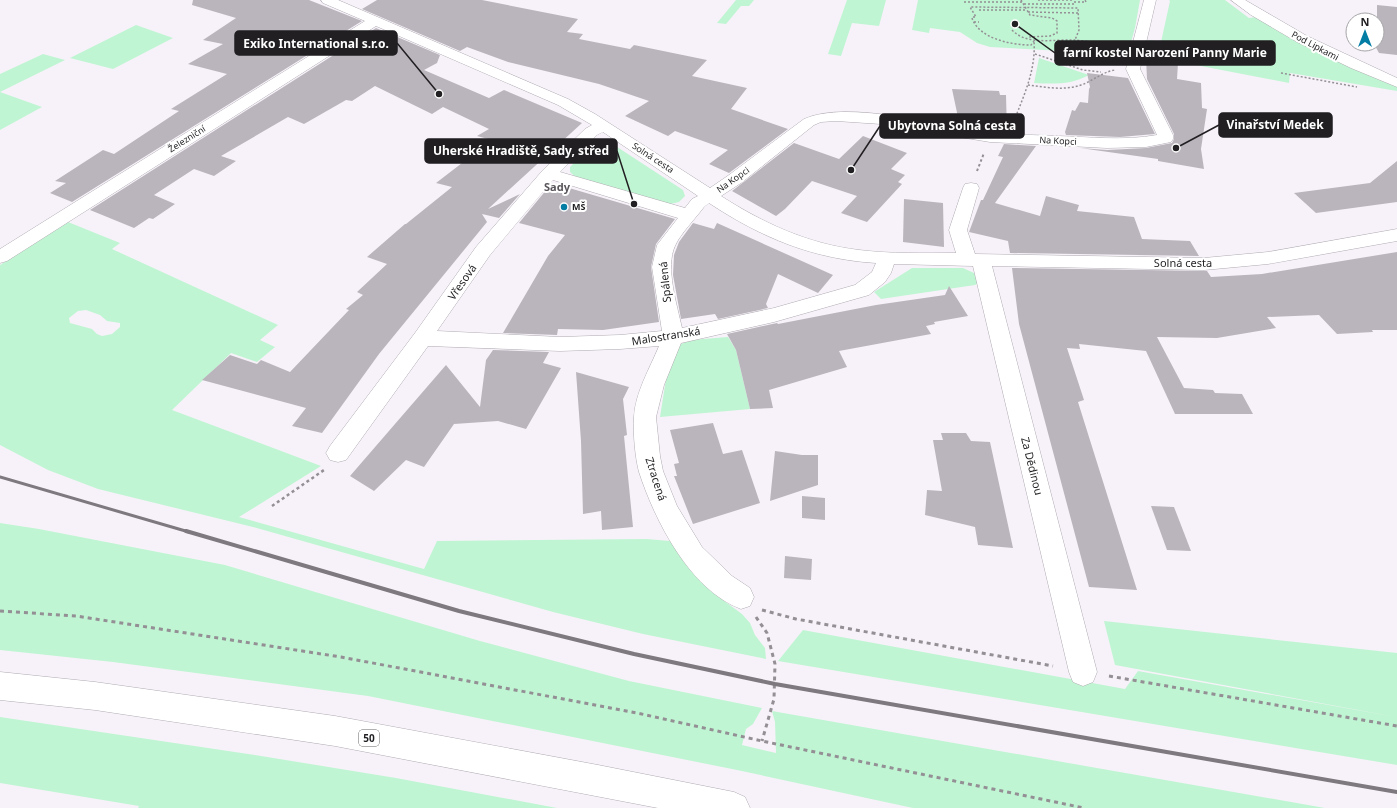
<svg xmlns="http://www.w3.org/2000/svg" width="1397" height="808" viewBox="0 0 1397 808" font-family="'Noto Sans',sans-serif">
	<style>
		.green { fill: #c0f5d3; fill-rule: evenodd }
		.building { fill: #bab5bc }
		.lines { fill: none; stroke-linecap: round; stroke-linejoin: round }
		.minor-casing { stroke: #b0abb2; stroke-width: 1 }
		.major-casing { stroke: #b0abb2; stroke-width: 1 }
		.path-far3 { stroke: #938f94; stroke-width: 1.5; stroke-dasharray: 2 2; stroke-linecap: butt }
		.path-far2 { stroke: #938f94; stroke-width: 2; stroke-dasharray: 2.5 2.5; stroke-linecap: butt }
		.path-far1 { stroke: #938f94; stroke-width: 2.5; stroke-dasharray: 3 3; stroke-linecap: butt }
		.path { stroke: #938f94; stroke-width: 3; stroke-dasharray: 4 4; stroke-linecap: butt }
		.minor { fill: #fff; fill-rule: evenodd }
		.major { fill: #fff; fill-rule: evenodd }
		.rail-far1 { stroke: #7d797e; stroke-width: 3 }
		.rail { stroke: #7d797e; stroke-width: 4 }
		.poi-dot { fill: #037da4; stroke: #fff; stroke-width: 1.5 }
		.labels { text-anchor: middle; stroke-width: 4; stroke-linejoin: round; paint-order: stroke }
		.far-street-label { font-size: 9px; fill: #211f22; stroke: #fff }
		.far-poi-label { font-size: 9px; font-weight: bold; fill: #211f22; stroke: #fff; text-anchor: start }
		.shield { fill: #fff; stroke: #646264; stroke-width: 1 }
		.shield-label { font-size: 10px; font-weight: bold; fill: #211f22 }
		.far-quarter-label { font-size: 11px; font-weight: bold; fill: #59555b; stroke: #fff }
		.street-label { font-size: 11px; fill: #211f22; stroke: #fff }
		.leader { fill: none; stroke: #211f22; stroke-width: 1.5 }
		.callout-dot { fill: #211f22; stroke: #fff; stroke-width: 1.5 }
		.callout { fill: #211f22; stroke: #211f22; stroke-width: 1.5 }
		.callout-label { font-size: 12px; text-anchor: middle; font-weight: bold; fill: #fff }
	</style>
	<rect width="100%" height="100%" fill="#f7f2f9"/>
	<g class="green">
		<path d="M736,0H754L749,6H741L726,24L717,23Z"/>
		<path d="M847,0H886L879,26L852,23L841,56L828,54Z"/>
		<path d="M918,0H1140L1135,28L1126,60L1111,57H1060L1062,51L990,47L977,43L960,32L930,28L929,33L912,30Z"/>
		<path d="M1169,0H1225L1249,18L1256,17L1397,86V91L1290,73L1289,83L1149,56V40L1161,42L1170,1Z"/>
		<path d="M136,25L173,38L113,69L70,58Z"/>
		<path d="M43,54L65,60L0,92V74Z"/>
		<path d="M1039,58L1089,75C1071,85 1054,84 1034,83Z"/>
		<path d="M0,92L42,107L0,130Z"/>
		<path d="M601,141H608L683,190L685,196L679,202L666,205L579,180L570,172V167L594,143Z"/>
		<path d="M68,222L120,243L112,249L278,325L260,340L275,347L257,362L231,353L172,410L321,466L239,517L424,569L437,541L647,539L670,541L692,572L723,600L742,614L750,623L755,635L765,648L766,659L643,634L553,612L253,527L98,489L48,470L0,445V265ZM86,310L100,315L107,321L120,323V327L112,334L102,336L97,334L92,329L70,323L69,318L78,311Z"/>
		<path d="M912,268H963L974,273L980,282L975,285L881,299L874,292Z"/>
		<path d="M728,337L736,350L750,409L660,417L667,373L679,345L690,340Z"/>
		<path d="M0,523L39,529L225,565L480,641L629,681L762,708L753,724L746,729L742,745L776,753L775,722L772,711L1325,808H913L737,770L368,696L113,662L0,650Z"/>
		<path d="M1104,621L1397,653V765L778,661L803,630L1125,689L1138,671L1396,717L1115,665Z"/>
		<path d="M0,717L255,755L396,778L557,808H138L139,806L0,783Z"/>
	</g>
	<g class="building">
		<path d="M193,0H309L362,21L72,202L50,193L66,183L55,181L103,150L114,154L179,111L171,109L227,74L188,64L223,44L203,40L236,18L192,5Z"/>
		<path d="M377,0H482L578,19L567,32L583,34L579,39L630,49L634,45L707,60L692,76L747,88L731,109L788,129L729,173L709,164L728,150L675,131L668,136L625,116L649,101L599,84L508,62L467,47L460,51L362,9Z"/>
		<path d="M1377,5L1397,7V55L1379,53L1374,44H1377V20H1361L1359,16L1377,18Z"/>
		<path d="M376,28L440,55L437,63L424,70L489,98L504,90L582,123L488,209L520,194L499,218L482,214L487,222L379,354L322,433L292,426L306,408L202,380L230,355L257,364L261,360L290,372L349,310L346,309L363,295L357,292L387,264L367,257L405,224H406L452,187L436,183L492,140L477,136L489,129L443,107L432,114L375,86L352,101L346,100L304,124L288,117L221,156L236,161L214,176L194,169L154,195L175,204L153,219L149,218L134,228L90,210Z"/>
		<path d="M1146,58L1178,63L1177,79L1201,83L1202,108L1207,109L1201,149L1204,169L1158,161V159L1080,148L1107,150L1146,148L1172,143L1174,139V134L1147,79Z"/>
		<path d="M1087,73L1128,78L1155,134L1120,137L1066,135L1065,132L1072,110L1075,111L1080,102L1088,103L1089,89L1090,87Z"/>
		<path d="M952,89L999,91L1000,95H1006L1007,132L958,126L959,122Z"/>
		<path d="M863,136L907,153L891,169L905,175L898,182L902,184L867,222L841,213L857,196L812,181L785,209L776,216L732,191L794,143L839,159Z"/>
		<path d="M1004,144L1036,146L995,203L1040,216L1046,196L1079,205L1077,211L1134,217L1142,239L1190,241L1199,256L1010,253L1008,241L969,232L981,200H983L1003,157L998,156Z"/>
		<path d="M1397,161V202L1316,213L1294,193L1370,183Z"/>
		<path d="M552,183L675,219L656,244L651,267L659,322L603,330L558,329L557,335L503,333L548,256L565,235L519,223Z"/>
		<path d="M904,199L943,203L944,247L903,242Z"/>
		<path d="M693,223L714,229L717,223L833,275L818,293L778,274L766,304L768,308L718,319L715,314L681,319L673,275L674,255L679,242Z"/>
		<path d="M1397,252V330H1372L1373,332L1337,334L1319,315L1267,317L1276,328L1217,338L1157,337L1184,388L1213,390L1215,393L1242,394L1253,414H1175L1146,351L1079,344L1080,349L1067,348L1084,400L1078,402L1137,590L1089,587L1019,324L1012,268L1207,271L1211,277L1262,274Z"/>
		<path d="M949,286L968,316L934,322L935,324L926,326L931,334L839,351L847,367L769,390L773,408L750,409L736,350L727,334L777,323L778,324L876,305L945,295Z"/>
		<path d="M493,350L549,352L543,363L561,368L526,429L498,421L454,424L424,467L406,460L374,491L350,476L446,365L480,407L486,360Z"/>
		<path d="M576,372L629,387L623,399L627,435L624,436L633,527L602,530L601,511L583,514L581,441Z"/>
		<path d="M713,423L723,454L742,450L760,503L693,524L674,476H677L674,464L679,463L670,430Z"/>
		<path d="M941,433H966L971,441L990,442L1013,548L978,545L975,527L925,515L927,490L942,491L933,440H943Z"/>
		<path d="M775,451L802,455H818V485L770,501Z"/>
		<path d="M802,496L825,498V520L802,518Z"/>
		<path d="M1151,506L1174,507L1191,551L1167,550Z"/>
		<path d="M785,556L812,559L811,580L784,578Z"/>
	</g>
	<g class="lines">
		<g class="minor-casing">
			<g id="minor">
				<path d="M321,0H338L568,99L595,114L710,188L729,175L804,119C849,99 940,127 990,132C1012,135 1035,135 1057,136C1090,137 1124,141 1157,135L1126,69L1144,0H1156L1140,69L1173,135V139L1171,142L1146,147L1107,148L990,142L881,124L836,121L821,122L814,125L741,183L721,196C763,223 808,244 859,250C891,254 924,253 956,253L949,230L963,188L965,184L971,183L977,184L979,188L967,230L975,254L1204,258L1268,252L1397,229V241L1268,264L1204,270L992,266L1097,672L1093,682L1083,686L1073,682L1069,672L973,266L894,264L891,273L885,282L869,295L774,322L681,343L664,385L656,417L660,456L663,471L677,506L702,547L732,576L750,588L754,597L750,606L741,609C690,590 655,521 639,472C635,457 633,433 634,417C635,393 650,368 659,346L620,349L560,351L428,346L346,460L338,462L330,460L326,453L330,446L415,333L476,247L543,170L585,129L592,125L558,105L376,26L7,261L0,263V249L365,21L323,3ZM603,132L698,196L692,199L685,208L560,172L597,135ZM553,180L678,218L657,245L652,267L662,331L620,335L560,337L437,331L490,255ZM709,203C762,238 813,259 876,263L872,272L855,285L774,308L682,328C677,305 665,267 675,246C680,234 696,218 704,207Z"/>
				<path d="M1231,0H1245L1307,36L1397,78V87L1351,68L1297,42L1251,15Z"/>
			</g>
		</g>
		<g class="major-casing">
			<path id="major" d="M0,672L95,682L335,716L598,765L734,792L745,797L750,808H658L335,746L95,710L0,700Z"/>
		</g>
		<g class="path-far3">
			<path d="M1021,0L1030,15L1052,18L1057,21V33L1050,36L1029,37"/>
			<path d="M1038,0H1073"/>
			<path d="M964,2H1022"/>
			<path d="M1074,2H1086L1085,0"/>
			<path d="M1024,4H1075"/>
			<path d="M979,10H1026"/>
			<path d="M1028,12L1079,13"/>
			<path d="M973,17H976L970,7L1078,8L1079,30L1075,40"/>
			<path d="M972,18C979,39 1012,45 1031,45L1034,41"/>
			<path d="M974,22H979"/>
			<path d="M1012,30C1027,46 1055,39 1075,40C1089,41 1104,45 1118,47"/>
			<path d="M1035,54L1083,70L1101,72"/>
			<path d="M1281,73L1357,87"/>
			<path d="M1028,85C1045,87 1064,91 1081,85C1093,81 1102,72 1115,70"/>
			<path d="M1014,121C1024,95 1036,70 1034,41"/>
		</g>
		<path class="path-far2" d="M977,171L984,153"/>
		<path class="path-far1" d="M272,506L324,470"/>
		<g class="path">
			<path d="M762,610L796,619L1053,666"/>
			<path d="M0,611L76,616L341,657L637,713L762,741L1084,808"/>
			<path d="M756,617L767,633L775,664L774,699L762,741"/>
			<path d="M1109,676L1397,726"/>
		</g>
		<use href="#minor" class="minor"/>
		<use href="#major" class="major"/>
		<path class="rail-far1" d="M0,477L189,532"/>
		<path class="rail" d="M186,531L459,611L634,654L775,684L1397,792"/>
	</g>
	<circle class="poi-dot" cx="564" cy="207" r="4"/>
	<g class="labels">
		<g class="far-street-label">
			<text transform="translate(1315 46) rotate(28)" y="3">Pod Lipkami</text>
			<text transform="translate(187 139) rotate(-32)" y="3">Železniční</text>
			<text transform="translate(1058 141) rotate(3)" y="3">Na Kopci</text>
			<text transform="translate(653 158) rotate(33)" y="3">Solná cesta</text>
			<text transform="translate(733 180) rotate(-35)" y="3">Na Kopci</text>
		</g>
		<g class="far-poi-label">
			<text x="572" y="210">MŠ</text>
		</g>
		<rect class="shield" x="359" y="730" width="20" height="16" rx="3"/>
		<g class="shield-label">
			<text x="369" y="742">50</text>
		</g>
		<g class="far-quarter-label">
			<text x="557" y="191">Sady</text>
		</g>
		<g class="street-label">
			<text x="1183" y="267">Solná cesta</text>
			<text transform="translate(462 282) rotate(-55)" y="4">Vřesová</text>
			<text transform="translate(665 282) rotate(-96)" y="4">Spálená</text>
			<text transform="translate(666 336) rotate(-9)" y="4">Malostranská</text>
			<text transform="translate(1032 466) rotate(76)" y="4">Za Dědinou</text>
			<text transform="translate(656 479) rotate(72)" y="4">Ztracená</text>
		</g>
	</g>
	<path class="leader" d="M439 94L397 43M1015 24L1055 53M1176 148L1219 125M851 170L880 126M634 204L617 151"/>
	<g class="callout-dot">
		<circle cx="439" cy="94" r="4"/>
		<circle cx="1015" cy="24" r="4"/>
		<circle cx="1176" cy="148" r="4"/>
		<circle cx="851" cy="170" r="4"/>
		<circle cx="634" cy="204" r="4"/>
	</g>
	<g class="callout">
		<rect x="235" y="31" width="162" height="24" rx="4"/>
		<rect x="1055" y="41" width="220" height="24" rx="4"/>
		<rect x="1219" y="113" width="113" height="24" rx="4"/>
		<rect x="880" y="114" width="144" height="24" rx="4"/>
		<rect x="425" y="139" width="192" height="24" rx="4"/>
	</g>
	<g class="callout-label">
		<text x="316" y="48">Exiko International s.r.o.</text>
		<text x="1165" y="57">farní kostel Narození Panny Marie</text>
		<text x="1275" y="129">Vinařství Medek</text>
		<text x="952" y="130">Ubytovna Solná cesta</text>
		<text x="521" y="155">Uherské Hradiště, Sady, střed</text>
	</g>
	<g transform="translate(1365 32)"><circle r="19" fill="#ffffff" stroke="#a6a5a7"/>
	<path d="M0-3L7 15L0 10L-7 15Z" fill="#037da4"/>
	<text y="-6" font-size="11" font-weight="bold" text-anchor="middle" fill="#211f22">N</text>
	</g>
</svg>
